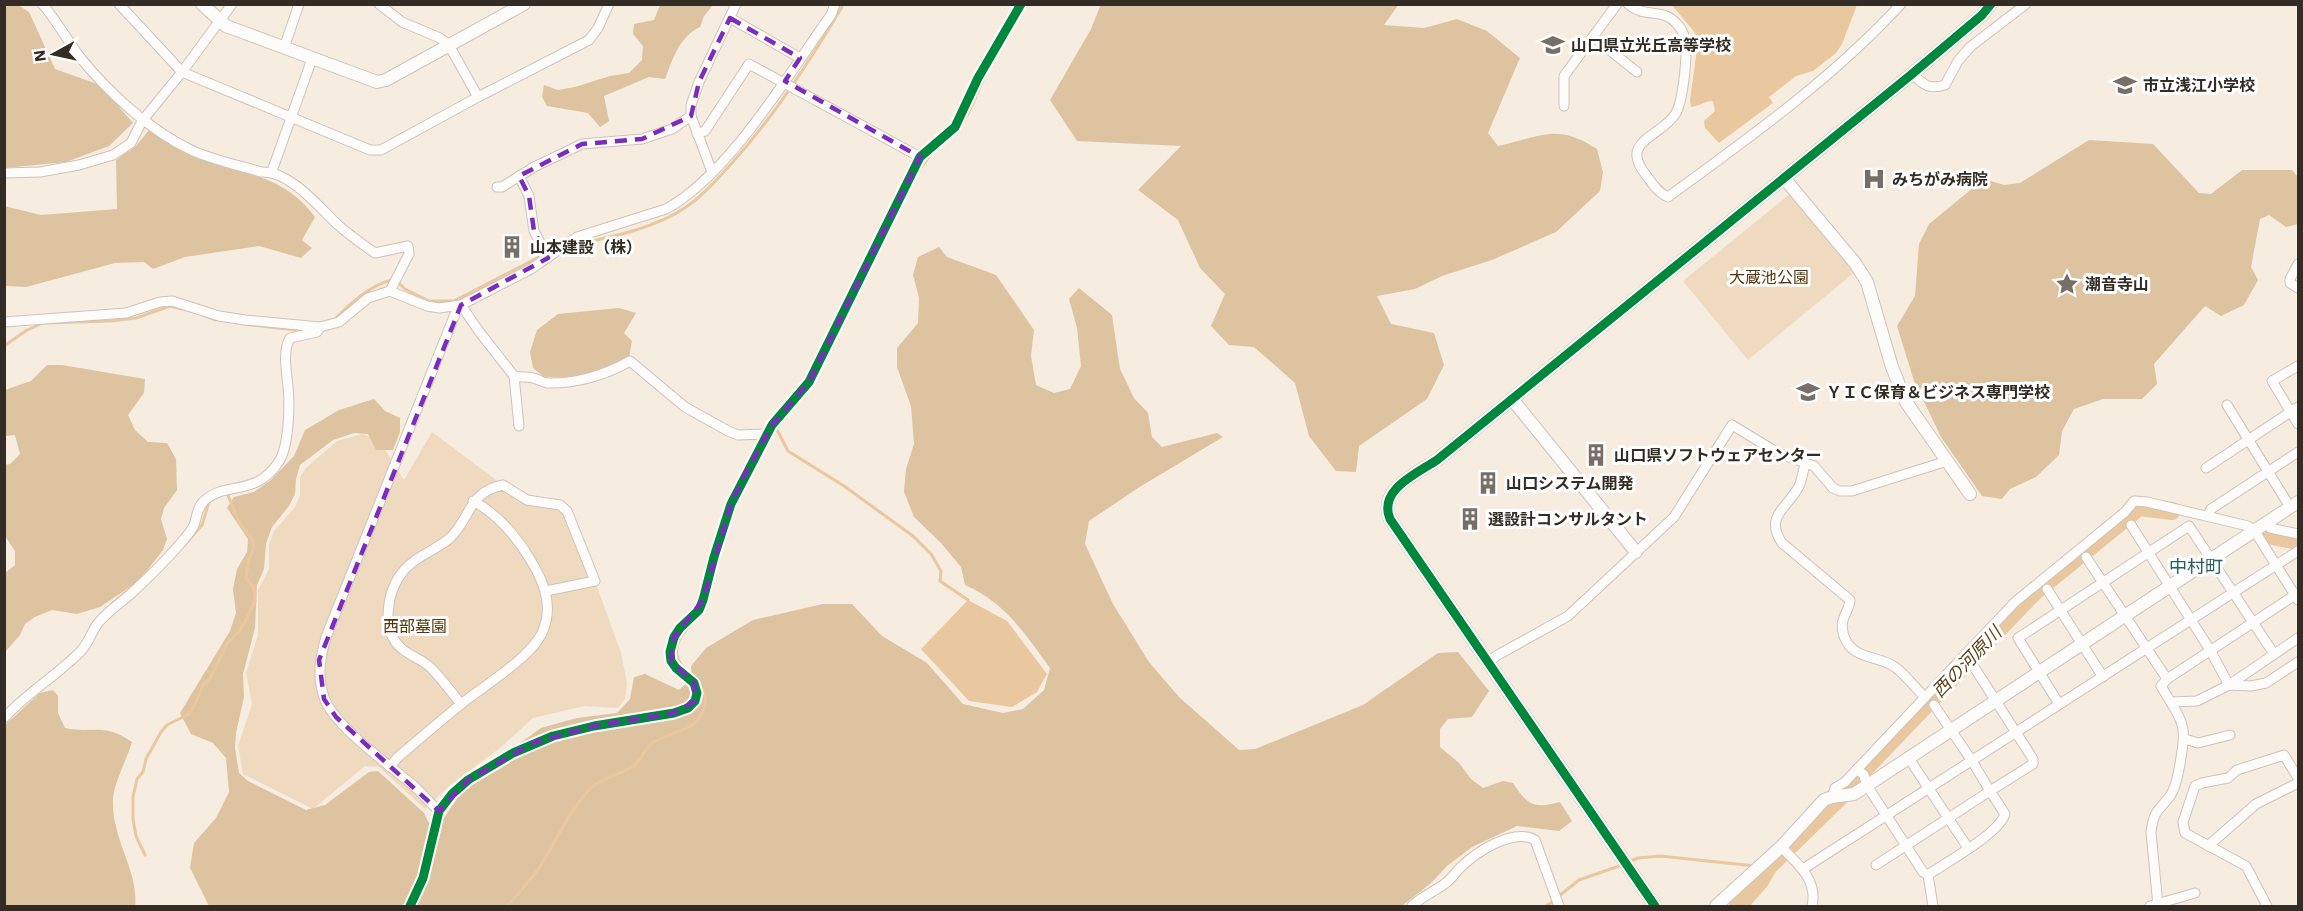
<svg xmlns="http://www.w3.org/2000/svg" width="2303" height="911" viewBox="0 0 2303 911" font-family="'Work Sans','Noto Sans JP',sans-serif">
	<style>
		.green { fill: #f0dabf }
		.forest { fill: #dec3a0 }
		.water { fill: #e9c89f }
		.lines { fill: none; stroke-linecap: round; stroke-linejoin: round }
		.stream { stroke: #e9c89f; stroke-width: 3 }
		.river { stroke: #e9c89f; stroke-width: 18 }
		.minor-casing { stroke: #ccc4bb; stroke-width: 11 }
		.tertiary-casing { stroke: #ccc4bb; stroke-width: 14 }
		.minor { stroke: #fefcfa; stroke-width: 9 }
		.tertiary { stroke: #fefcfa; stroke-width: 12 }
		.cycleway-casing { stroke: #fff; stroke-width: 13 }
		.cycleway { stroke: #00873e; stroke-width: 9 }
		.marked { fill: none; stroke: #7b2cbf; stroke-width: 4.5; stroke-dasharray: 12 8; stroke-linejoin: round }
		.labels { text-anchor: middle; stroke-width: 6; stroke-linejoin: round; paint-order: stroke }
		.poi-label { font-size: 16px; font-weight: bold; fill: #322c24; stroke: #fff; text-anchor: start }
		.park-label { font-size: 16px; fill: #52360a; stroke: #fff }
		.neighbourhood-label { font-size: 18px; fill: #255f62; stroke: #fff }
		.water-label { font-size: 18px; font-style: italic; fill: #5d4117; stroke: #fff }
	</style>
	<rect width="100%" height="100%" fill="#f6ece0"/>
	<g class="green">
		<path d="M1791,193L1855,272L1748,360L1683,281Z"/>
		<path d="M432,432L503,485L527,500L560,505L595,581L621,653L627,683L625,699L618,708L584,706L533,718L500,748L449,786L425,809L379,767L365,766L313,809L243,774L238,746L252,704L246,673L258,635V590L269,569V545L274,531L295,507L300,496V477L306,468L337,441L362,434L379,440L404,480Z"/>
	</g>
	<g class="forest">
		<path d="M1101,4H1399L1384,25L1424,28L1457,19L1487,31L1520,58L1488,133L1498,146C1541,137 1556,122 1597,149L1603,172L1600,191L1556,232L1492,260L1442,276L1415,289L1377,296L1391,324L1434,333L1444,365L1427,399L1359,446L1356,472L1336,471L1309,436L1295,383L1254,347L1229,345L1211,326L1225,294L1200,268L1178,220L1138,190L1181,146L1077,141L1050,100L1091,29Z"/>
		<path d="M5,5H18L29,12L55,69L100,85L133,123L109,146L66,162L5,168Z"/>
		<path d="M660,5H713L704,16L700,27C679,37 673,59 665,79L649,77L604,96L609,121L600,127L588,113L547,106L542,97L544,85L558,90L575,87L610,76L629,73L642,60L643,46L633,34L634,24L654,20Z"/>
		<path d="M149,130C162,138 176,147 189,153C237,176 280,170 315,217L302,240L312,248L301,258L259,246L185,257L153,269L144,262L115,263L26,287L5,286L4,206L41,215L117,209L116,160L136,146Z"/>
		<path d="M2089,140L2153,144L2199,193L2211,194L2242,170H2292L2298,177V224L2286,227L2269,215L2260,219L2251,267L2258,280L2244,305L2221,316L2205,306L2154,364L2157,384L2142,399H2103L2074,409L2062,431L2059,455L2036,477L2010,489L2002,499L1982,496L1941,437L1914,381L1897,326L1915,296L1919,244L1929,224L1984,179L2004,185L2020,183Z"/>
		<path d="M939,247L947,257L996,275L1034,330L1031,356L1036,385L1054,393L1070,389L1081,366L1077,328L1069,299L1079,288L1112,315L1120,369L1134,398L1148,413L1152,437L1162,447L1217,433L1223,437L1138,488L1089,521L1085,544L1113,604L1149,662L1179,697L1239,750L1255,749L1363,705L1438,653L1458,652L1489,691L1472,717L1448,719L1440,729V747L1459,763L1471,779L1483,788L1503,781L1513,783C1527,805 1534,809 1560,802L1572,821L1559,831L1517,826L1472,847L1447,866L1431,883L1402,906H209L190,868L194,843L216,818L229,792L226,758L213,743L191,734L180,713L230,631L236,613L233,589L237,569L247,552L248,539L227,508L234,497L254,492L271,480L294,456L305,430L339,410L374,399L385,411L400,418V432L393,450H376L368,434L354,433L333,440L300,465L296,479L295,494L289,506L272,527L266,544L264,569L257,585L255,628L243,674L244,697L236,733L235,748L239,773L248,781L306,810L325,805L369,772L378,771L424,813L428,822L442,821L458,797L496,760L541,728L577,718L617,713L630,699L634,677L645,674L679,690L692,678L691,666L706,648L753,620L823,604H852L882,636L927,663L963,704L1003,713L1023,709L1044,690L1050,668C1024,633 1006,603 965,585L961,567L941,543L914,517L904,492L906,469L914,444L911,406L897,367V348L918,323L919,298L913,275L918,257Z"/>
		<path d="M619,308L636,313L624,333L632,341L629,358L614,367L587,375L568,377H544L533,368L530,352L537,330L558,314Z"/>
		<path d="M47,365H62L145,379L144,393L128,415L135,430L148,442L167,443L176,459L177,490L164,508L161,519L167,539L163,550L139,581L100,607L77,614L52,610L35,617L25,624L20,635L5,652V573L15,565V551L5,536L4,465L10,464L20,454L15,435L5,436V390L31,381Z"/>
		<path d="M53,690L58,696V713L65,728C93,734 104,722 132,742C128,757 113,785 113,799C111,839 139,871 135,906H5V725L40,693Z"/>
	</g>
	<g class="water">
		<path d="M1672,5H1857L1842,44L1836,53L1813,71L1796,76L1769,97L1773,103L1719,143L1705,128L1704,121L1715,111L1713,101C1704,101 1700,106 1691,107L1690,100L1697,49L1695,33Z"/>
		<path d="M968,600L1007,621L1047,674L1037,692L1012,707L969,701L921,649Z"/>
	</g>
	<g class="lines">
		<g class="stream">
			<path d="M995,58L1026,4"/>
			<path d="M940,145C970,122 972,103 987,71"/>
			<path d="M908,191L919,170L933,151"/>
			<path d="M569,246C606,238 655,229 686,207C703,196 718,178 732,163C775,115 809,62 842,7"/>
			<path d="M398,282L405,289L429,301H454L543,255"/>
			<path d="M203,315L216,320"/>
			<path d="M335,319C350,304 370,285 392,280"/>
			<path d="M244,324L305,331"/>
			<path d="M4,346L27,330L43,323L111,321L136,318L170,306L182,309"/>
			<path d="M776,428L788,451L844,486L913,536L931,554L941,571L940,581L968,600"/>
			<path d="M772,434L794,406"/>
			<path d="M187,542L202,525L209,502"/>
			<path d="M112,604L125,593"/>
			<path d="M145,855L136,836L133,819V797L137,779L143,772L146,759L161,732L167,725L189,714L195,705L203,685L210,678L228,642L239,632L247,618L255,601L254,588L246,578L248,562L254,547L252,539L239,522L227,493"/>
			<path d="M1628,862L1638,858L1660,856L1755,866"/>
			<path d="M1559,896L1579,880L1622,865"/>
			<path d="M507,906C518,894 530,881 539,868C555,843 568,813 588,791C598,779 619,775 632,767C641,762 644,749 652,743C665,734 690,732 700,717C720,686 680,676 677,655C674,631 702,622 707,601"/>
			<path d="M1546,906L1554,901"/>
		</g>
		<g class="river">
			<path d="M2268,535L2298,541"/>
			<path d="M1738,906L1760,881L1768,867L1850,787L1867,766L2034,592L2139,507L2172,511"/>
		</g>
		<g class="minor-casing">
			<g id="minor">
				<path d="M42,4C48,8 72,47 79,56C108,92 149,130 191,150C212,160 238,165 261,172C289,170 318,206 337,224C349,235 362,244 375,253L408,246L409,254L390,291"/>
				<path d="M119,4L182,72L370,150H381L478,97L589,40L598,28L609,4"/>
				<path d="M379,4L402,22L440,38L449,45L478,97"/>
				<path d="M1628,4C1645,19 1663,7 1677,24C1680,27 1683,32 1684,36C1689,50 1683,100 1676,113C1662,137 1618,140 1646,175C1652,183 1658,193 1668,197C1750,137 1832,79 1901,4"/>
				<path d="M730,18L800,58"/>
				<path d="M1593,37L1637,72"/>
				<path d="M284,48L299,4"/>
				<path d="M1912,74C1924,85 1929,90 1945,85L1958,61L1970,47L2026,4"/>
				<path d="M1564,106V76L1617,4"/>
				<path d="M697,134L705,131L749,64L920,157"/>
				<path d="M272,171L312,59"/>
				<path d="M712,172L691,116V105L699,82L736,4"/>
				<path d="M4,173L40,172L79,165L113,155L131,143L142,121L182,72L232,4"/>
				<path d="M519,176L529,196L534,231L548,258"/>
				<path d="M497,187H502L534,167L582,144L642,139L672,129L691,116"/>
				<path d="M2298,264L2290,279V283L2298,288"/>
				<path d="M461,305L478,330L514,376L519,426"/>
				<path d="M4,322L126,313L160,302L172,301L219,316L245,320L320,327L339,322L368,298L390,291L427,306L439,308L461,305L531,269L577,237L666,209C729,175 789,73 831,15L835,4"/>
				<path d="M2298,366L2272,381L2298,424"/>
				<path d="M514,376C521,378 527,376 533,378C538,379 542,382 547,383C575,384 606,375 630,361L685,407L728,431L738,435L767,434"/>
				<path d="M2227,405L2290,507"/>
				<path d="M1805,465C1803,471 1802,478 1800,484C1790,507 1763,515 1782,543L1850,600C1849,613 1838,618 1844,636C1852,660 1878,655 1895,667C1906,675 1915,688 1925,697"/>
				<path d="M2206,468L2298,407"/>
				<path d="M2208,515L2211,509L2298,452"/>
				<path d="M2266,523L2270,528L2298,534"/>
				<path d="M2131,525L2210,650L2229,685L2298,638"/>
				<path d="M2086,557L2167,679"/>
				<path d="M2047,589L2103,677"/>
				<path d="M1488,663L1496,656L1568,616L1674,517L1732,425L1778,453L1814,466L1833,488L1840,491H1852L1947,461"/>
				<path d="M2171,702L2197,701L2229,685L2251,686L2266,683L2298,662"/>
				<path d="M461,704C451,692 442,679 432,669C423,659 411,657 401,648C380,629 387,589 405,569C418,555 436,550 450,538C471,518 468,492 503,485L527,500L560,505L567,511L595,581L546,591"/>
				<path d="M2059,704L2018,638L2189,526L2274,654"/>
				<path d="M1934,705L1972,761L1990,791L2033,764V759L1974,667"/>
				<path d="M4,718C27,693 56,676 80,652C90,642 91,631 99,622C110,609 124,601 136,589C151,575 167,559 180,544C185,538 191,532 194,525C197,517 197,507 204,501C225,481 255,497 278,463C289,448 290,405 288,387C287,372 282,352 290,338L317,332L320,327"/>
				<path d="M2185,739L2198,743L2230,735"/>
				<path d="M1908,757L1968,848"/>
				<path d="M390,767L397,758C418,740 439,722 460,705C483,686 535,656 544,628C553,604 543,580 530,559C516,536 498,514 473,501"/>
				<path d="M1857,769L1864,775L1866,784L1923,872L1928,875L1933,906"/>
				<path d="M1832,797L1835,788L1845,782L2015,602L2125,512L2134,501L2147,502L2248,526L2254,530L2298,600"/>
				<path d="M439,811C430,803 422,793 413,785C389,765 333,725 324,697C317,676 320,658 326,637L455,314L461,305"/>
				<path d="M2208,846L2256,804L2298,783"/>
				<path d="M1781,847C1798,864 1818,880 1812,906"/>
				<path d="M1876,865L1990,791L2005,814C1999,834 1946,862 1928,875"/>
				<path d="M1803,869L2298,551"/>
				<path d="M410,906L423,878L439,811L452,794L468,780L513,753L553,736L594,726L674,713L688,708L695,701L697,693L694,683L676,668L671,661L670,652L674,637L680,628L699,610L703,600L714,557L731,504L772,425L809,382L920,157L955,127L978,78L1021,4"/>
				<path d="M1412,906C1422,896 1436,891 1447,882C1452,878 1455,873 1460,868C1475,853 1513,827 1535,840L1559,906"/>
				<path d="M2150,906L2195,893"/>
				<path d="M2158,906L2151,832C2154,809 2159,811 2170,796C2176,788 2177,778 2179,769C2188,723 2184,725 2161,686L2167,679L2298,593"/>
				<path d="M2267,906L2246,866L2185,833L2183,822L2195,786L2202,783L2228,778L2237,770L2284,755L2298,778"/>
			</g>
		</g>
		<g class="tertiary-casing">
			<g id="tertiary">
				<path d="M202,4L226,26L377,82L386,80L524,4"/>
				<path d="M1784,178L1855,263L1867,282L1892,367L1906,402L1970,494"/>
				<path d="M1512,399L1636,552"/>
				<path d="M1655,906L1390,519C1378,490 1416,474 1437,460L1912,74L1982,15L1991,4"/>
				<path d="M1716,906L1781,847L1824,800L1832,797L1854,794L2298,502"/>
			</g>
		</g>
		<use href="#minor" class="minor"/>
		<use href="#tertiary" class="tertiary"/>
		<g class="cycleway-casing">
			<g id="cycleway">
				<path d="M410,906L423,878L439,811L452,794L468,780L513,753L553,736L594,726L674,713L688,708L695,701L697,693L694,683L676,668L671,661L670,652L674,637L680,628L699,610L703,600L714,557L731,504L772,425L809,382L920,157L955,127L978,78L1021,4"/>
				<path d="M1655,906L1390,519C1378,490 1416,474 1437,460L1912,74L1982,15L1991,4"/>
			</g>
		</g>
		<use href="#cycleway" class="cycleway"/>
	</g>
	<path class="marked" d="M730,18L800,58L785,81L920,157L809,382L772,425L744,476L731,504L703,600L674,637L671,661L694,683L695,701L674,713L594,726L533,743L468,780L439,811L336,717L324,699L319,660L461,305L548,258L534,231L529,196L519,176L582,144L642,139L691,116L699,82Z"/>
	<defs>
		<g id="school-bare" transform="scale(1.8)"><path d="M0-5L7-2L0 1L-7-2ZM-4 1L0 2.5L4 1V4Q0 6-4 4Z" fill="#776f66" stroke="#fff" stroke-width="2.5" paint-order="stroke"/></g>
		<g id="hospital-bare" transform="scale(1.8)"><path d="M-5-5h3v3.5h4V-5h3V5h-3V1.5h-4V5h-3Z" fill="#776f66" stroke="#fff" stroke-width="2.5" paint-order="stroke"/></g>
		<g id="building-bare" transform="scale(1.8)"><path d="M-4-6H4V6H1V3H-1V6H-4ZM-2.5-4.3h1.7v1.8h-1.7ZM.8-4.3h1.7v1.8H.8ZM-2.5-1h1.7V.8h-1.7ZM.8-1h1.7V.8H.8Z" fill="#776f66" stroke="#fff" stroke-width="2.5" paint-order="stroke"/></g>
		<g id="sight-bare" transform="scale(1.8)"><path d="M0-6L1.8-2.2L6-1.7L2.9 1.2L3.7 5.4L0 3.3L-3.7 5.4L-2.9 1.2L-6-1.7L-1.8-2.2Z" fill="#776f66" stroke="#fff" stroke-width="2.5" paint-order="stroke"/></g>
		<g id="university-bare" transform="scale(1.8)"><path d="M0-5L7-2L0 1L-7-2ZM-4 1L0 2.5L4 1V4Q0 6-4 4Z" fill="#776f66" stroke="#fff" stroke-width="2.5" paint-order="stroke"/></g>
	</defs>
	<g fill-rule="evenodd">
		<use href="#school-bare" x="1553" y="45"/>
		<use href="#school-bare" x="2125" y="85"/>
		<use href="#hospital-bare" x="1874" y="179"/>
		<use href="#building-bare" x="512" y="247"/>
		<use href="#sight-bare" x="2067" y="284"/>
		<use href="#university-bare" x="1808" y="392"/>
		<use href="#building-bare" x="1596" y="455"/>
		<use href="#building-bare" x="1488" y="483"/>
		<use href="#building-bare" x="1470" y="519"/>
	</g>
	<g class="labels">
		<g class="poi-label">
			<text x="1571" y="51">山口県立光丘高等学校</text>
			<text x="2143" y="91">市立浅江小学校</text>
			<text x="1892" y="185">みちがみ病院</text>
			<text x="530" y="253">山本建設（株）</text>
			<text x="2085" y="290">潮音寺山</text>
			<text x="1826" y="398">ＹＩＣ保育＆ビジネス専門学校</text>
			<text x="1614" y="461">山口県ソフトウェアセンター</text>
			<text x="1506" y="489">山口システム開発</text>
			<text x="1488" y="525">選設計コンサルタント</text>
		</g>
		<g class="park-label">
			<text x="1769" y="283">大蔵池公園</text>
			<text x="415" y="632">西部墓園</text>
		</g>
		<g class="neighbourhood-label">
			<text x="2196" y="573">中村町</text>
		</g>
		<g class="water-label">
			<text transform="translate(1967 662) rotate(-46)" y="6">西の河原川</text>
		</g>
	</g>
	<rect width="2303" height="911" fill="none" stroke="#322c24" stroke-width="12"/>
	<g transform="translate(54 54) rotate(262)" stroke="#ffffff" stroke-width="4.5" paint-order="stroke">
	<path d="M0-4.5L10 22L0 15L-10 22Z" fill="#322c24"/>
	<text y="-9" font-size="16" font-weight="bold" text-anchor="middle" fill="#322c24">N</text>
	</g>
</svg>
